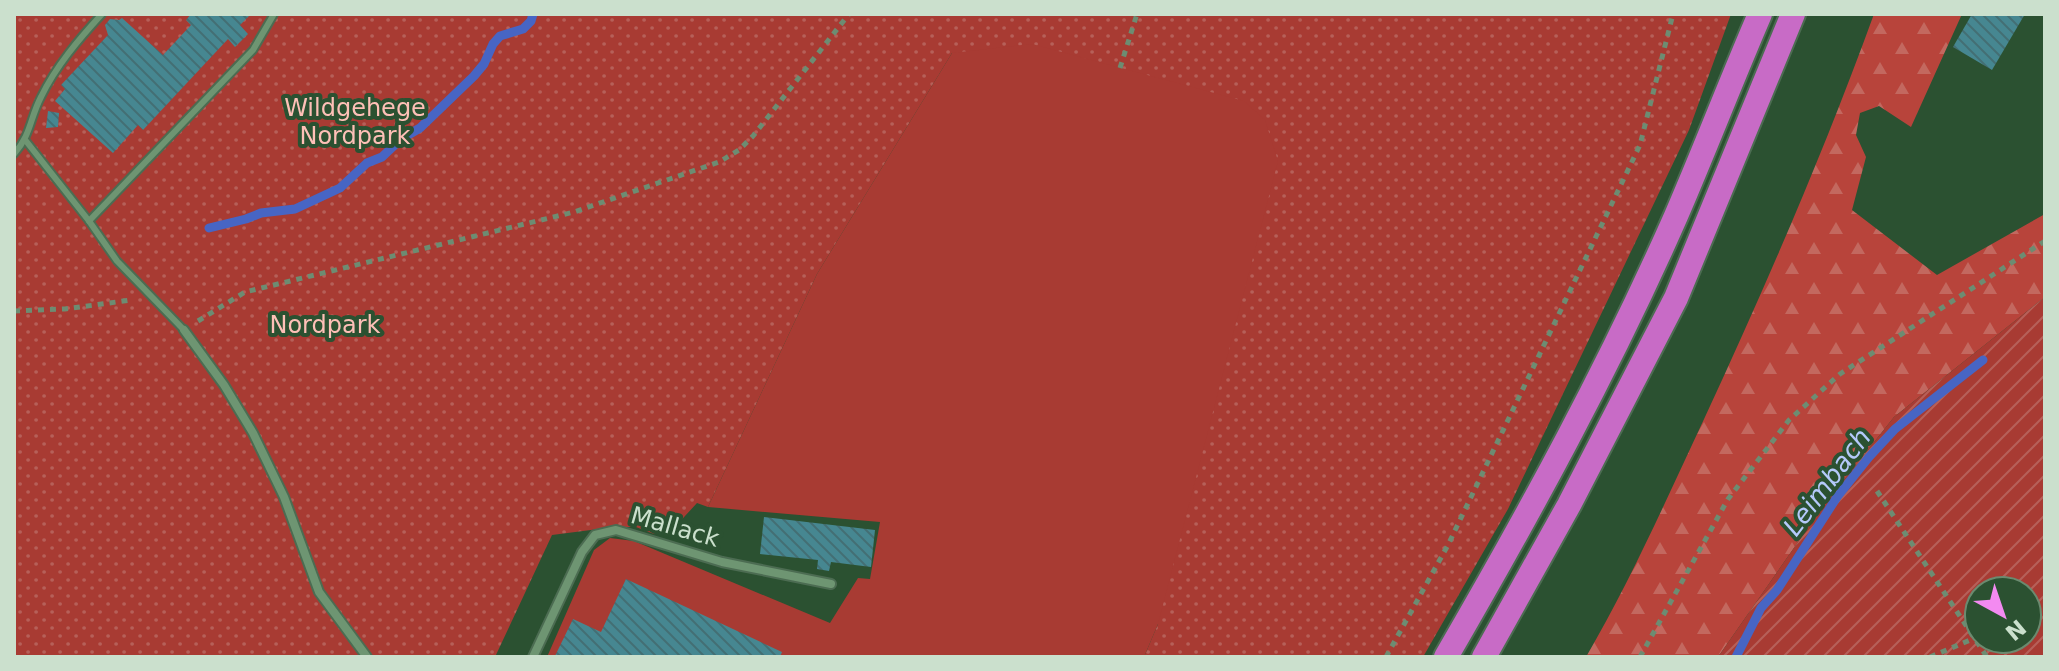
<svg xmlns="http://www.w3.org/2000/svg" width="2059" height="671" viewBox="0 0 2059 671" font-family="'DejaVu Sans',sans-serif">
	<style>
		.forest { fill: url(#forest-firs) }
		.park { fill: url(#park-dots) }
		.garden { fill: url(#garden-furrows); fill-rule: evenodd }
		.pitch { fill: #a83b33 }
		.lines { fill: none; stroke-linecap: round; stroke-linejoin: round }
		.stream { stroke: #4765c4; stroke-width: 9 }
		.building { fill: url(#building-back-hatch) }
		.service-casing { stroke: #4c6c52; stroke-width: 10 }
		.minor-casing { stroke: #4c6c52; stroke-width: 12 }
		.motorway-casing { stroke: #4c6c52; stroke-width: 28 }
		.path { stroke: #6d8c72; stroke-width: 5; stroke-dasharray: 6 6; stroke-linecap: butt }
		.service { stroke: #6e9572; stroke-width: 6 }
		.minor { stroke: #6e9572; stroke-width: 8 }
		.motorway { stroke: #c86bc6; stroke-width: 24 }
		.labels { text-anchor: middle; stroke-width: 8; stroke-linejoin: round; paint-order: stroke }
		.park-label { font-size: 24px; fill: #fec0b7; stroke: #2b5131 }
		.street-label { font-size: 24px; fill: #cbe0cd; stroke: #2b5131 }
		.water-label { font-size: 26px; font-style: italic; fill: #b5c9fb; stroke: #2b5131 }
	</style>
	<defs>
		<pattern id="forest-firs" width="22" height="20" patternUnits="userSpaceOnUse" patternTransform="scale(2)"><rect width="22" height="20" fill="#b8443b"/><path d="M5 1l3.5 6h-7zM16 11l3.5 6h-7z" fill="#c3685f"/></pattern>
		<pattern id="park-dots" width="8" height="8" patternUnits="userSpaceOnUse" patternTransform="scale(2)"><rect width="8" height="8" fill="#a83b33"/><path d="M2 2h.1M6 6h.1" fill="none" stroke="#b66059" stroke-width="1.8" stroke-linecap="round"/></pattern>
		<pattern id="garden-furrows" width="10" height="10" patternUnits="userSpaceOnUse" patternTransform="scale(2)"><rect width="10" height="10" fill="#a83b33"/><path d="M-1 1l2-2M0 10L10 0M9 11l2-2" fill="none" stroke="#b66059"/></pattern>
		<pattern id="building-back-hatch" width="6" height="6" patternUnits="userSpaceOnUse" patternTransform="scale(2)"><rect width="6" height="6" fill="#468791"/><path d="M-1 5l2 2M0 0l6 6M5-1l2 2" fill="none" stroke="#436f74"/></pattern>
	</defs>
	<rect width="100%" height="100%" fill="#2b5131"/>
	<path class="forest" d="M1874,14H1962L1911,127L1879,106L1860,113L1856,135L1866,157L1852,210L1937,275L2045,214V297L1894,417L1821,509L1718,657H1586C1631,580 1667,498 1705,417C1766,285 1824,152 1874,14Z"/>
	<path class="park" d="M14,14H1731L1689,130L1508,509L1423,657H1144L1158,624L952,53L817,274L708,507L697,503L673,529L654,534L636,527H614L552,535L495,657H14Z"/>
	<path class="garden" d="M2045,297V657H1718L1821,509L1894,417ZM1979,591H2027V639H1979Z"/>
	<path class="pitch" d="M1032,44L1244,101L1265,120L1278,161L1158,624L1144,657H547L594,550L610,538L634,541L830,623L858,578L870,579L880,522L708,507L817,274L952,53Z"/>
	<g class="lines">
		<g class="stream">
			<path d="M209,228L246,219L261,213L295,209L340,188L367,163L382,157L401,139L420,128L474,76L484,64L493,44L500,36L523,29L531,21L533,14"/>
			<path d="M1736,657L1761,608L1777,590L1837,497L1869,457L1895,429L1983,360"/>
		</g>
	</g>
	<g class="building">
		<path d="M191,14H251L240,25L248,34L235,47L228,39L143,130L138,125L113,153L55,101L65,89L61,85L108,35L105,25L110,19L119,20L122,18L163,55L191,25L186,20Z"/>
		<path d="M1972,14H2025L1992,70L1953,47Z"/>
		<path d="M48,111L59,113L58,127L46,128Z"/>
		<path d="M764,517L875,530L871,567L831,562L829,571L817,569L818,560L760,554Z"/>
		<path d="M626,579L782,652L780,657L555,656L573,619L601,632Z"/>
	</g>
	<g class="lines">
		<g class="service-casing">
			<g id="service">
				<path d="M26,141L89,221L117,261L184,330"/>
				<path d="M14,154C31,135 30,118 41,97C56,66 79,39 102,14"/>
				<path d="M89,221L253,50L274,14"/>
			</g>
		</g>
		<g class="minor-casing">
			<g id="minor">
				<path d="M184,330L224,385L253,433L284,497L319,592L367,657"/>
				<path d="M533,657L582,552L595,535L616,530L722,562L831,584"/>
			</g>
		</g>
		<g class="motorway-casing">
			<g id="motorway">
				<path d="M1446,657C1529,514 1609,368 1676,216C1705,149 1731,81 1760,14"/>
				<path d="M1484,657L1569,505L1676,298L1793,14"/>
			</g>
		</g>
		<g class="path">
			<path d="M1120,68L1137,14"/>
			<path d="M14,311L65,309L131,300"/>
			<path d="M198,321L245,292L574,212L719,162L739,150L753,136L849,14"/>
			<path d="M1877,491L1987,657"/>
			<path d="M1386,657L1448,545L1640,145L1673,14"/>
			<path d="M1640,657L1728,499L1789,420L1840,374L2045,241"/>
			<path d="M1930,657L1975,638"/>
		</g>
		<use href="#service" class="service"/>
		<use href="#minor" class="minor"/>
		<use href="#motorway" class="motorway"/>
	</g>
	<g class="labels">
		<g class="park-label">
			<text x="355" y="116">Wildgehege<tspan x="355" dy="28">Nordpark</tspan></text>
			<text x="325" y="333">Nordpark</text>
		</g>
		<g class="street-label">
			<text transform="translate(675 527) rotate(16)" y="8">Mallack</text>
		</g>
		<g class="water-label">
			<text transform="translate(1827 482) rotate(-53)" y="9">Leimbach</text>
		</g>
	</g>
	<rect width="2059" height="671" fill="none" stroke="#cbe0cd" stroke-width="32"/>
	<g transform="translate(2003 615) rotate(140)"><circle r="38" fill="#2b5131" stroke="#6b8a6f" stroke-width="2"/>
	<path d="M0-6L14 30L0 20L-14 30Z" fill="#f38af1"/>
	<text y="-12" font-size="22" font-weight="bold" text-anchor="middle" fill="#cbe0cd">N</text>
	</g>
</svg>
